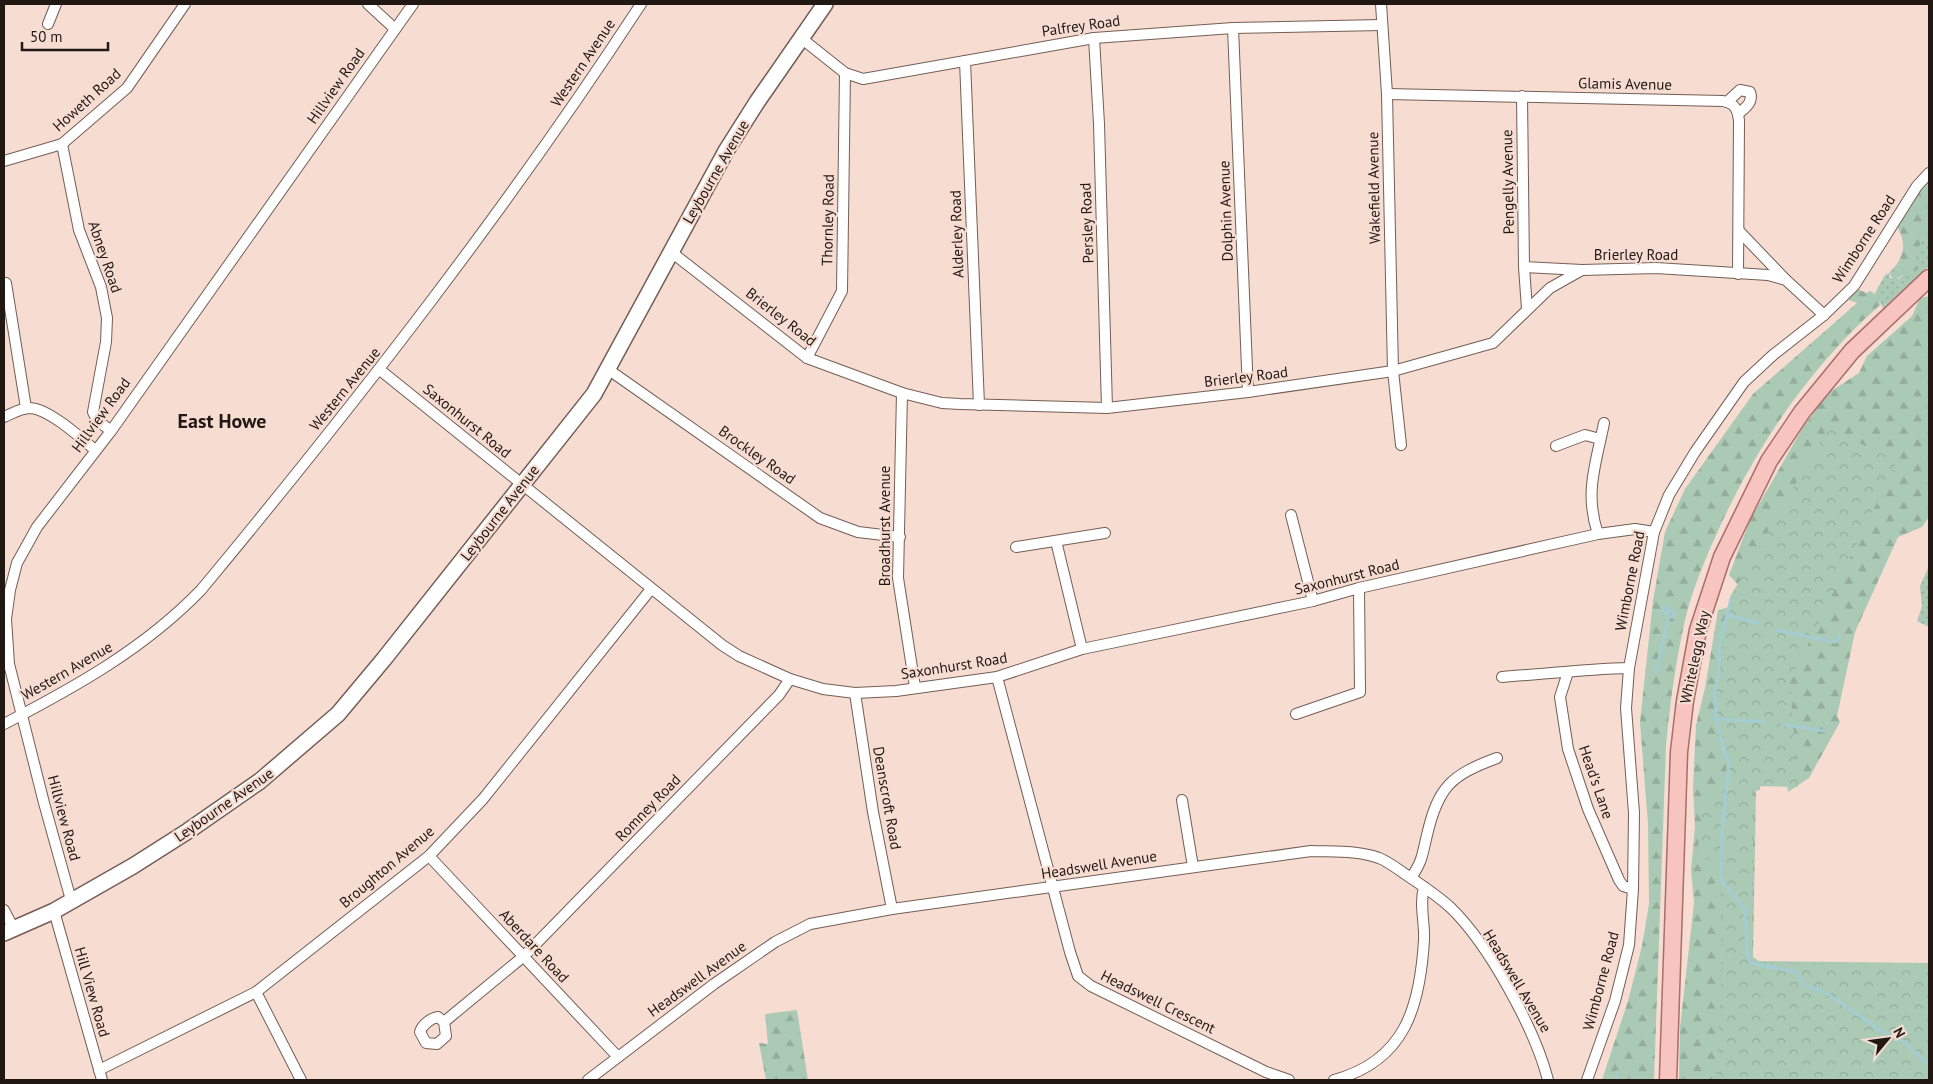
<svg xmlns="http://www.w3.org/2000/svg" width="1933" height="1084" viewBox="0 0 1933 1084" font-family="'PT Sans',sans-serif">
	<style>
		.grass { fill: url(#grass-dots) }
		.forest { fill: url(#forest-firs) }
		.park { fill: url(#park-crowns) }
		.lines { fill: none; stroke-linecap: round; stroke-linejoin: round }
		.stream { stroke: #a3cdd2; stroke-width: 3 }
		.street-casing { stroke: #745e55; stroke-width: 12 }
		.secondary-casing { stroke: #745e55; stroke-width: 18 }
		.primary-casing { stroke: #a86e67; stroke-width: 19 }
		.street { stroke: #fff; stroke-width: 10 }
		.secondary { stroke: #fff; stroke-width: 15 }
		.primary { stroke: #f7c4bf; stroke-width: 16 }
		.labels { text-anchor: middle; stroke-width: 4.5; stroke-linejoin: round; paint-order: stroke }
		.street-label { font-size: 15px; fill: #211814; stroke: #f7dcd2 }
		.district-label { font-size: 20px; font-weight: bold; fill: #211814; stroke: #f7dcd2 }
	</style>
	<defs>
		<pattern id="grass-dots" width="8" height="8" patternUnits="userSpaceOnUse" patternTransform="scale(1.25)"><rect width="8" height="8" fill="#abcab5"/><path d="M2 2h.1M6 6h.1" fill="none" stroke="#93ad9b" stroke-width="1.8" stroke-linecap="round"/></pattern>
		<pattern id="forest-firs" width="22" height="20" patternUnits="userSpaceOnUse" patternTransform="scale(1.25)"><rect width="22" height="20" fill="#abcab5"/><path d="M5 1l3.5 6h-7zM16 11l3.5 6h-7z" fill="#93ad9b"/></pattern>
		<pattern id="park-crowns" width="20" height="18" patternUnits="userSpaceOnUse" patternTransform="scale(1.25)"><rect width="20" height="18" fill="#abcab5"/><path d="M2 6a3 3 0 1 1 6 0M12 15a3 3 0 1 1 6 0" fill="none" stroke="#93ad9b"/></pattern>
	</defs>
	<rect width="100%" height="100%" fill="#f7dcd2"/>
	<g class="grass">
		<path d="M1923,238L1929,243V266L1883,308L1875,293L1885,275L1889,273L1890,278L1899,279L1904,274Z"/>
		<path d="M1929,566V627L1917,621L1922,606L1920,586Z"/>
	</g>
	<g class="forest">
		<path d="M1926,181H1929V243L1923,238L1916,253L1917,270L1913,275L1904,274L1894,281L1889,273C1904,259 1908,243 1896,225L1920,192L1919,186Z"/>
		<path d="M1858,289L1866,293L1870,291L1878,296L1880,305C1811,366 1760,441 1721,524C1708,553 1694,584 1686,616C1676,659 1670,702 1666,746L1654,1080H1602L1628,1001L1642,946L1649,904L1648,824L1640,722L1653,601L1665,532L1685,489L1753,394L1857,303L1849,300V297L1852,291Z"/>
		<path d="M1929,296V517L1922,527L1898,537L1855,632L1837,716L1840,722L1809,778L1788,792L1777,683L1764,784L1760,787V790L1756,791L1753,957L1759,961L1929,963V1080H1679L1680,1028L1694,903L1691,870L1695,827L1693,788L1696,725L1705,688L1718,610L1741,604L1743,590L1729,575L1750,520L1802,429L1828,393L1859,373L1867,356L1912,316L1920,298Z"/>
		<path d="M797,1010L808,1080H766L759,1043L768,1044L765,1014Z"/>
	</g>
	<path class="park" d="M1828,428L1897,461L1790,682L1798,787L1754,786L1752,959L1760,962L1929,965V1080H1716L1722,965L1720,862L1697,857L1703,799L1725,792L1727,761L1721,750L1715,720L1714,690L1730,597Z"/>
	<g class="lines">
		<g class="stream">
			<path d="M1728,615L1758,623"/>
			<path d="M1776,630L1835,642L1840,636"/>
			<path d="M1656,672L1669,616L1671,617L1675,615L1666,607L1662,608L1668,615"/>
			<path d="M1716,719L1715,689L1718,679L1721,638L1731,599"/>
			<path d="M1765,722L1716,719L1725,754L1729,762L1722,831L1721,879L1745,910L1747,951L1750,963L1796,972L1806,986L1828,994L1883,1032L1904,1042L1929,1065"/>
			<path d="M1782,724L1824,731"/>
			<path d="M1616,1080L1617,1072"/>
		</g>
		<g class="street-casing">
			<g id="street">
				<path d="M368,4L394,28"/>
				<path d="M1381,4L1387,94L1393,371L1401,445"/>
				<path d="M48,24L56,4"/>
				<path d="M1233,28L1248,392"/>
				<path d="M801,38L845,73L863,79L1094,38L1233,28L1382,25"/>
				<path d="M1094,38L1099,124L1107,408"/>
				<path d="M965,61L979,405"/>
				<path d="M1387,94L1723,101C1735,104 1737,108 1739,120L1738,274"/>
				<path d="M1522,96L1524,267L1582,270"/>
				<path d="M1727,102L1740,90L1750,92C1754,102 1745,108 1738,114"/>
				<path d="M62,144L79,230L101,287L107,318L106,342L93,412L97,420L111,431"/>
				<path d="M4,161L62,144L127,88L185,4"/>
				<path d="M1739,231L1785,279"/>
				<path d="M670,251L807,358L902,393L942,403L960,404L1107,408L1248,392L1393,371L1493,343L1550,288L1582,270L1656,268L1768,275L1786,280L1824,315"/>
				<path d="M1524,267L1527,309"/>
				<path d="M6,283L26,408"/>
				<path d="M807,358L842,291L845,73"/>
				<path d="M380,370L722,645L739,656L790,679L823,689L855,693L896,691L997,677L1082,649L1313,601L1359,588L1598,534L1635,529L1654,532"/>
				<path d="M609,370L820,518L858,532L900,537"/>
				<path d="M902,393L898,578L915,687"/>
				<path d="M4,417C11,414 21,408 30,408C49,409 80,437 95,450"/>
				<path d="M1556,446L1585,435L1600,439"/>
				<path d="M1291,515L1313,601"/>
				<path d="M1598,534C1584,493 1596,464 1604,423"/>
				<path d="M1056,541L1082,649"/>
				<path d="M1016,547L1105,533"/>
				<path d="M1568,672L1560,697L1568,749L1588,809L1619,880L1623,886L1633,889"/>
				<path d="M997,677L1070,952L1078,976L1091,986L1266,1072L1289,1080"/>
				<path d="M1502,677C1544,674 1586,669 1629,668"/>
				<path d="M855,693L873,812L892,909"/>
				<path d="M1296,714L1360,692L1359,588"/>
				<path d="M4,724C75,687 144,649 201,590C357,402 507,209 641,4"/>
				<path d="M1182,800L1193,867"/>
				<path d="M429,856L618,1057"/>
				<path d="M1411,878C1423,860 1422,855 1427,835C1438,787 1451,775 1497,758"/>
				<path d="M71,900L44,803L9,664L6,619L10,590L17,563L37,527L111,431L413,4"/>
				<path d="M4,910L14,929"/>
				<path d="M54,911L102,1080"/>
				<path d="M256,992L301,1080"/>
				<path d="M444,1022L438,1017C431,1018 422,1025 420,1032L426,1043L437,1044L446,1036L444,1022L524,956L779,695L790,679"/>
				<path d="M99,1070L256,992L429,856L483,799L651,589"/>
				<path d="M588,1080L714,984L775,942L810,924L892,909L1311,851C1333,852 1357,850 1379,858C1389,862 1399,870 1408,876C1423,886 1438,896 1451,908C1489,945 1535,1029 1548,1080"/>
				<path d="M1334,1080C1405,1061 1420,1007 1424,940C1425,922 1419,905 1424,887"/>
				<path d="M1587,1080L1615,1001L1629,945L1633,889L1634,813L1626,708L1629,668L1654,532L1669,495L1695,452L1744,382L1773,355L1824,315L1854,286L1917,186L1929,173"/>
			</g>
		</g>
		<g class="secondary-casing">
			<path id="secondary" d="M4,933L54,911L133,866L188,831L260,781L338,714L384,659L594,394L726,151L757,102L825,4"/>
		</g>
		<g class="primary-casing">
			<path id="primary" d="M1668,1080L1679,752L1685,701L1698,630L1722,557L1769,461L1802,412L1852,351L1929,278"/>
		</g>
		<use href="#street" class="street"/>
		<use href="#secondary" class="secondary"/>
		<use href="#primary" class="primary"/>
	</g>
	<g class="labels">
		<g class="street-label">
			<text transform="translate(1081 26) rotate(-8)" y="5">Palfrey Road</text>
			<text transform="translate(583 63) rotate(-56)" y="5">Western Avenue</text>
			<text transform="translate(1625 84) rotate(1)" y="5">Glamis Avenue</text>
			<text transform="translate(336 86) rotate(-55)" y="5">Hillview Road</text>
			<text transform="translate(87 100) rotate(-42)" y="5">Howeth Road</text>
			<text transform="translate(716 172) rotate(-60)" y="5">Leybourne Avenue</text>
			<text transform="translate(1508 182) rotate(-91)" y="5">Pengelly Avenue</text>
			<text transform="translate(1374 188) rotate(-91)" y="5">Wakefield Avenue</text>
			<text transform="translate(1226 211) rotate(-92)" y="5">Dolphin Avenue</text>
			<text transform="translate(828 220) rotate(-89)" y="5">Thornley Road</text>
			<text transform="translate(1087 223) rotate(-92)" y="5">Persley Road</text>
			<text transform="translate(957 234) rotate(-92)" y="5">Alderley Road</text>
			<text transform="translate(1864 239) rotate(-57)" y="5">Wimborne Road</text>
			<text x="1636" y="260">Brierley Road</text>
			<text transform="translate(105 257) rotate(71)" y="5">Abney Road</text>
			<text transform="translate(781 317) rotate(38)" y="5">Brierley Road</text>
			<text transform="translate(1246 377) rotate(-7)" y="5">Brierley Road</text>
			<text transform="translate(345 389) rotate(-51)" y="5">Western Avenue</text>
			<text transform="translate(101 415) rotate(-54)" y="5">Hillview Road</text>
			<text transform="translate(467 421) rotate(39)" y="5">Saxonhurst Road</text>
			<text transform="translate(757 455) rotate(35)" y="5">Brockley Road</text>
			<text transform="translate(500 513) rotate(-52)" y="5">Leybourne Avenue</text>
			<text transform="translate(885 526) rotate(-90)" y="5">Broadhurst Avenue</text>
			<text transform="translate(1347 577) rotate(-14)" y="5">Saxonhurst Road</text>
			<text transform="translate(1630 581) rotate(-79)" y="5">Wimborne Road</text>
			<text transform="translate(1695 657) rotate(-78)" y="5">Whitelegg Way</text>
			<text transform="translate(954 666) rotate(-9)" y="5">Saxonhurst Road</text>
			<text transform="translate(67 671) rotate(-30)" y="5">Western Avenue</text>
			<text transform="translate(1596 782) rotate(71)" y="5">Head's Lane</text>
			<text transform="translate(887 798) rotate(80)" y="5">Deanscroft Road</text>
			<text transform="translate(224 805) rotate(-35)" y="5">Leybourne Avenue</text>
			<text transform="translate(648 808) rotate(-46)" y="5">Romney Road</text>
			<text transform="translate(64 818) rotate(75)" y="5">Hillview Road</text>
			<text transform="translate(1099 865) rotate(-9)" y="5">Headswell Avenue</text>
			<text transform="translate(387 867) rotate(-40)" y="5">Broughton Avenue</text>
			<text transform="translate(534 946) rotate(47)" y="5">Aberdare Road</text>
			<text transform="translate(697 979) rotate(-36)" y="5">Headswell Avenue</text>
			<text transform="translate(1517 981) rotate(59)" y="5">Headswell Avenue</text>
			<text transform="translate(1601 981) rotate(-75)" y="5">Wimborne Road</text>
			<text transform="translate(92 992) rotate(74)" y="5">Hill View Road</text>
			<text transform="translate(1158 1002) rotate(26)" y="5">Headswell Crescent</text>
		</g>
		<g class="district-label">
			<text x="222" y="428">East Howe</text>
		</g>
	</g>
	<rect width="1933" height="1084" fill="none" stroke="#211814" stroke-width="10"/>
	<g transform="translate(1888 1039) rotate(61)" stroke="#f7dcd2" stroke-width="4" paint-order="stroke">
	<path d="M0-4L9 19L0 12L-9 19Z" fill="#211814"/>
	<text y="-8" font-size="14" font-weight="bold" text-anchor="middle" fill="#211814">N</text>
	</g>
	<path d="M22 42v8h86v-8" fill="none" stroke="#211814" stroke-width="2.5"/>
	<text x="30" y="42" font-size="15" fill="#211814" stroke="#f7dcd2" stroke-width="4" paint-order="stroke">50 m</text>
</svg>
